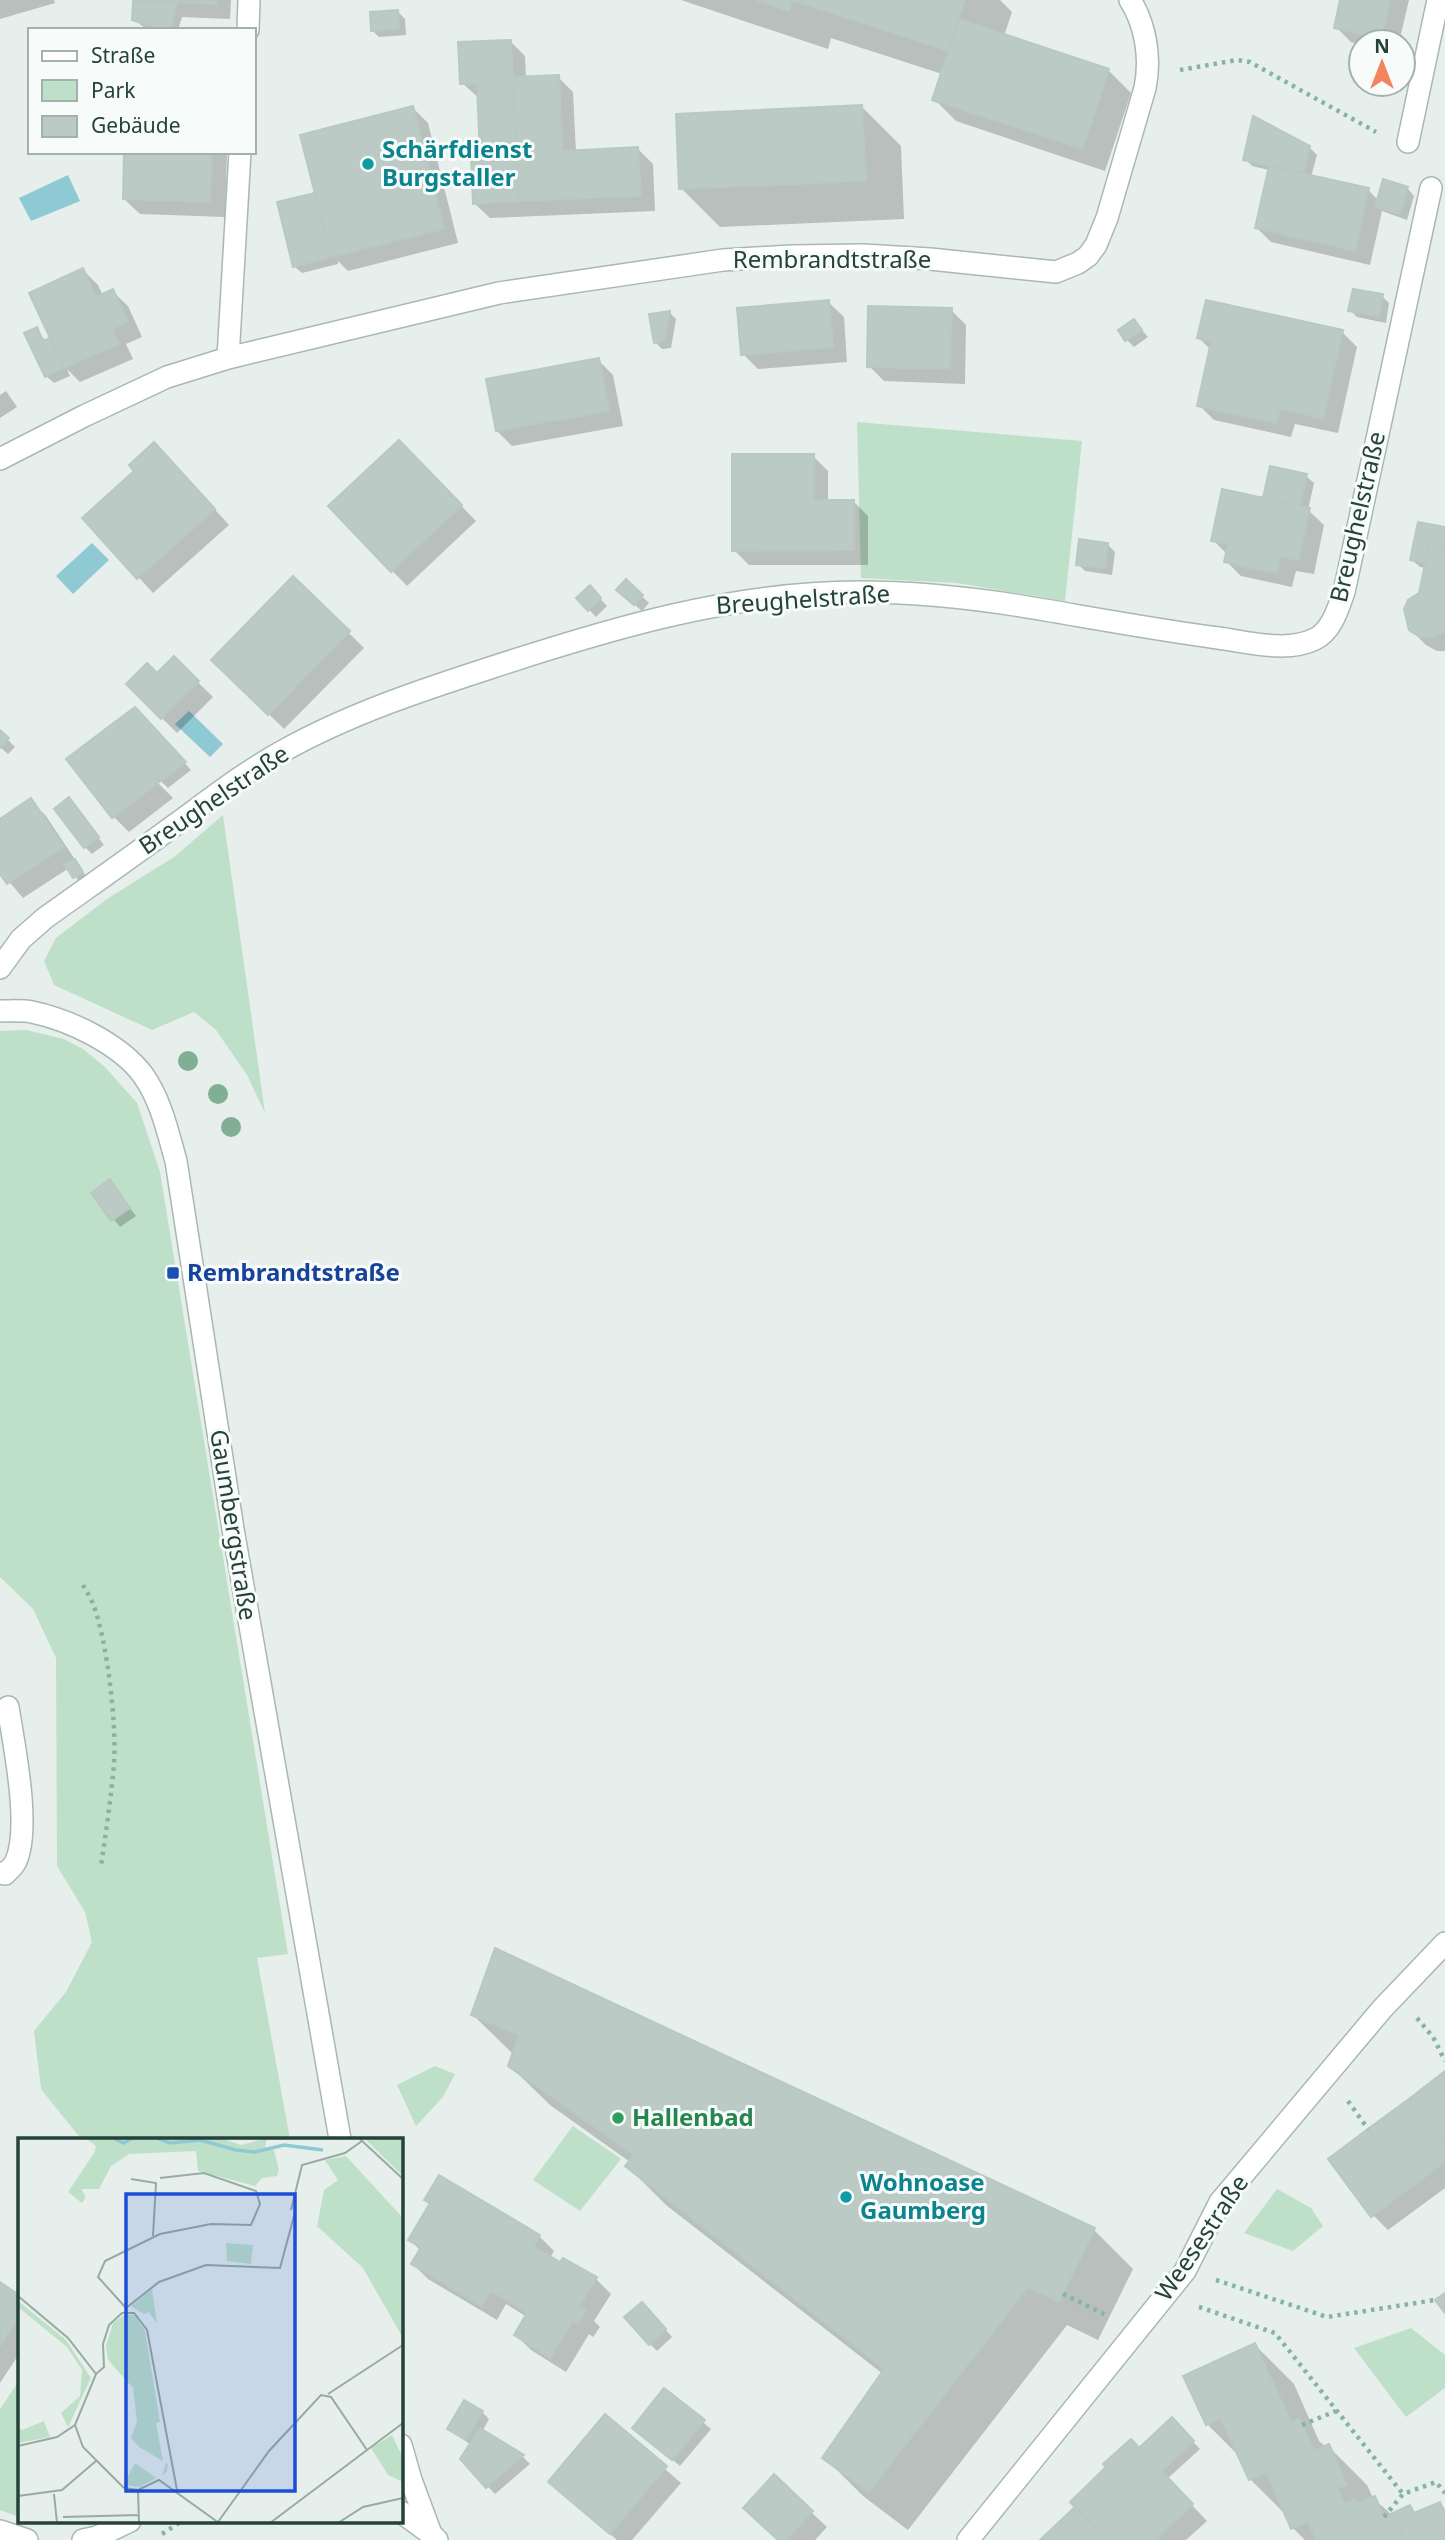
<svg xmlns="http://www.w3.org/2000/svg" width="1445" height="2540" viewBox="0 0 1445 2540" font-family="'Noto Sans',sans-serif">
	<style>
		.green { fill: #bfe0c8 }
		.water { fill: #8ec9d4 }
		.shadow { fill: #0003 }
		.building { fill: #bbcac4; stroke: #b8c9c2; stroke-width: 2 }
		.lines { fill: none; stroke-linecap: round; stroke-linejoin: round }
		.minor-casing { stroke: #a8b8b2; stroke-width: 24 }
		.path { stroke: #86b3a5; stroke-width: 4.5; stroke-dasharray: 3.5 5; stroke-linecap: butt }
		.minor { stroke: #fff; stroke-width: 21 }
		.tree { fill: #80af93 }
		.culture-dot { fill: #0f9aa8; stroke: #f7fbf9; stroke-width: 2.5 }
		.transit-dot { fill: #1a4fb4; stroke: #f7fbf9; stroke-width: 2.5 }
		.leisure-dot { fill: #2e9e5b; stroke: #f7fbf9; stroke-width: 2.5 }
		.labels { text-anchor: middle; stroke-width: 6; stroke-linejoin: round; paint-order: stroke }
		.culture-label { font-size: 24px; font-weight: bold; fill: #0d838f; stroke: #f7fbf9; text-anchor: start }
		.street-label { font-size: 24px; fill: #24423a; stroke: #f7fbf9 }
		.transit-label { font-size: 24px; font-weight: bold; fill: #164399; stroke: #f7fbf9; text-anchor: start }
		.leisure-label { font-size: 24px; font-weight: bold; fill: #27864d; stroke: #f7fbf9; text-anchor: start }
		.inset-river { fill: none; stroke: #8ec9d4; stroke-width: 3.5 }
		.inset-road { fill: none; stroke: #98aaa4; stroke-width: 2 }
		.view { fill: #1d4ed8; fill-opacity: 0.15; stroke: #1d4ed8; stroke-width: 3.5 }
		.inset-edge { fill: none; stroke: #24423a; stroke-width: 3.5 }
	</style>
	<rect width="100%" height="100%" fill="#e6efeb"/>
	<g class="green">
		<path d="M857,422L1082,441L1065,601L957,583L861,578Z"/>
		<path d="M223,815L265,1113L247,1075L216,1030L194,1012L152,1030L54,985L44,961L56,938L107,899L174,857Z"/>
		<path d="M26,1030L64,1039L83,1049L105,1067L137,1103L160,1172L288,1954L257,1958L290,2139H81L41,2089L34,2031L66,1992L92,1942L85,1912L57,1866L56,1658L33,1609L0,1577V1031Z"/>
		<path d="M435,2066L455,2074L443,2097L416,2126L397,2085Z"/>
		<path d="M573,2126L621,2159L580,2211L533,2180Z"/>
		<path d="M1277,2189L1311,2208L1323,2226L1293,2251L1244,2233Z"/>
		<path d="M1411,2328L1445,2355V2388L1406,2417L1354,2348Z"/>
		<path d="M19,2381V2517L0,2510V2409Z"/>
	</g>
	<g class="water">
		<path d="M68,175L80,201L31,221L19,198Z"/>
		<path d="M92,543L109,560L73,594L56,576Z"/>
		<path d="M189,711L223,744L210,757L175,724Z"/>
	</g>
	<g class="shadow">
		<path d="M0,0H54L55,3L0,19Z"/>
		<path d="M135,0H231L230,19L182,17L178,30H151L142,26L134,19Z"/>
		<path d="M681,0H1000L1012,12L1004,36L1108,70L1131,93L1105,171L956,121L934,99L942,74L831,38L828,49Z"/>
		<path d="M1342,0H1409L1399,42H1361V45L1351,42L1336,27Z"/>
		<path d="M398,12L405,19L406,35L379,37L372,30Z"/>
		<path d="M510,41L525,56L526,78L558,77L573,92L576,152L638,149L653,164L655,211L490,218L474,203L482,158L479,98L462,83Z"/>
		<path d="M862,107L901,146L904,219L720,227L681,188Z"/>
		<path d="M413,108L428,123L458,243L348,271L338,261V264L302,273L294,266L314,195Z"/>
		<path d="M1309,147L1317,155L1311,177L1368,190L1379,201L1407,188L1414,196L1407,220L1382,211L1370,265L1271,242L1256,227L1269,170L1252,166L1245,159Z"/>
		<path d="M126,152H227L225,217L140,214L124,199Z"/>
		<path d="M83,270L98,285L103,296L112,291L128,306L142,337L126,344L133,359L80,382L67,369L70,376L54,383L46,376L36,330L46,341L49,340L55,345Z"/>
		<path d="M1382,296L1389,303L1386,323L1357,317L1350,310Z"/>
		<path d="M828,302L844,317L847,362L758,369L743,354Z"/>
		<path d="M951,310L966,325L965,384L884,381L869,366Z"/>
		<path d="M669,312L676,319L671,348L662,349L655,342Z"/>
		<path d="M1134,321L1148,337L1134,347L1127,340Z"/>
		<path d="M1342,332L1357,347L1338,433L1295,424L1291,437L1214,420L1199,405L1211,350L1199,338Z"/>
		<path d="M598,360L613,375L623,426L512,446L497,431Z"/>
		<path d="M6,391L17,407L0,418V395Z"/>
		<path d="M813,456L828,471V502L853,501L868,516V565H749L734,550Z"/>
		<path d="M414,457L476,521L407,586L330,506Z"/>
		<path d="M169,459L229,525L153,593L85,518Z"/>
		<path d="M1306,476L1314,483L1308,510L1324,525L1314,574L1296,571L1292,587L1241,576L1226,561L1227,554L1213,540Z"/>
		<path d="M1445,529V651H1437L1426,645L1410,629L1405,610L1420,594L1426,568L1420,567L1412,560Z"/>
		<path d="M1107,544L1115,552L1112,575L1085,571L1078,564Z"/>
		<path d="M293,578L364,648L284,729L214,660Z"/>
		<path d="M626,582L649,603L642,611L626,597Z"/>
		<path d="M590,588L607,606L596,617L579,599Z"/>
		<path d="M174,659L213,697L177,733L128,684L157,676Z"/>
		<path d="M142,716L191,770L168,788L154,774L152,777L173,798L129,832L114,817L69,759Z"/>
		<path d="M0,732L15,747L8,754L0,747Z"/>
		<path d="M69,799L104,845L92,854L85,847Z"/>
		<path d="M31,801L46,816L88,879L81,884L69,868L23,898L0,871V821Z"/>
		<path d="M110,1182L136,1216L120,1227L93,1193Z"/>
		<path d="M473,2015L1094,2230L1133,2269L1098,2340L1067,2325L908,2530L863,2496L824,2457L883,2374L666,2205L627,2166L630,2162L550,2105L510,2066L514,2055Z"/>
		<path d="M1445,2074V2188L1388,2230L1373,2215Z"/>
		<path d="M539,2236L554,2251L550,2258L596,2279L611,2294L594,2321L600,2327L593,2337L589,2334L566,2372L531,2350L516,2335L527,2317L506,2304L497,2320L428,2279L413,2264L421,2251L410,2240Z"/>
		<path d="M0,2284L19,2297V2354L0,2383Z"/>
		<path d="M649,2311L672,2337L657,2351L650,2344Z"/>
		<path d="M1255,2345L1294,2384L1319,2441L1326,2447L1328,2446L1367,2485L1373,2498L1392,2515L1410,2507L1417,2514L1439,2504L1445,2509V2540H1305L1293,2528L1287,2516L1250,2479L1241,2458L1207,2424Z"/>
		<path d="M665,2390L711,2429L680,2466L641,2434Z"/>
		<path d="M482,2412L489,2419L482,2432L523,2457L530,2464L495,2494L462,2459L471,2445L449,2429Z"/>
		<path d="M605,2417L681,2483L632,2540H617L550,2482Z"/>
		<path d="M1172,2420L1200,2449L1167,2479L1207,2521L1186,2540H1043Z"/>
		<path d="M774,2477L827,2527L815,2540H779Z"/>
	</g>
	<g class="building">
		<path d="M133,0H216V4Z"/>
		<path d="M756,0H792L789,11Z"/>
		<path d="M792,0H965L948,51Z"/>
		<path d="M1340,0H1390L1381,39L1334,28Z"/>
		<path d="M133,1L177,3L170,30H162L132,20Z"/>
		<path d="M398,10L399,29L371,31L370,12Z"/>
		<path d="M959,19L1109,69L1083,149L932,100Z"/>
		<path d="M511,40L519,201L473,204L471,157L480,156L477,84H460L458,42Z"/>
		<path d="M559,75L562,151L638,147L641,196L519,201L512,77Z"/>
		<path d="M862,105L866,181L679,189L676,114Z"/>
		<path d="M413,106L444,229L331,257L300,135Z"/>
		<path d="M1253,116L1310,146L1303,173L1243,160Z"/>
		<path d="M124,152H212L210,202L123,199Z"/>
		<path d="M1269,166L1369,188L1355,251L1255,228Z"/>
		<path d="M1383,179L1408,187L1400,214L1375,207Z"/>
		<path d="M315,193L331,257L293,267L277,202Z"/>
		<path d="M83,268L96,297L113,289L128,322L112,329L119,344L64,368L29,293Z"/>
		<path d="M1353,289L1383,294L1379,316L1348,311Z"/>
		<path d="M829,300L833,347L741,355L737,308Z"/>
		<path d="M1206,300L1343,330L1323,419L1280,409L1277,423L1197,406L1211,342L1197,338Z"/>
		<path d="M868,306L952,308L950,369L867,367Z"/>
		<path d="M670,311L664,341L654,343L649,314Z"/>
		<path d="M1134,319L1142,330L1125,341L1118,330Z"/>
		<path d="M37,327L43,341L50,338L64,368L45,377L24,333Z"/>
		<path d="M599,358L609,411L496,431L486,379Z"/>
		<path d="M399,440L462,505L391,572L328,506Z"/>
		<path d="M154,442L215,509L137,579L82,518L134,471L129,465Z"/>
		<path d="M732,454H814V500H854V550L732,551Z"/>
		<path d="M1270,466L1307,474L1300,506L1263,498Z"/>
		<path d="M1222,489L1310,508L1299,560L1281,557L1277,573L1224,562L1228,544L1211,541Z"/>
		<path d="M1418,522L1445,527V548L1429,544L1425,563L1410,560Z"/>
		<path d="M1079,539L1108,543L1105,568L1076,565Z"/>
		<path d="M1429,544L1445,548V632L1432,637H1420L1409,630L1404,609L1408,600L1419,593Z"/>
		<path d="M293,576L350,631L268,715L211,660Z"/>
		<path d="M626,579L643,595L634,605L616,590Z"/>
		<path d="M590,585L601,598L588,611L576,598Z"/>
		<path d="M174,656L199,681L161,719L126,684L147,663L157,673Z"/>
		<path d="M135,707L186,762L159,782L115,722Z"/>
		<path d="M115,722L159,782L112,818L66,759Z"/>
		<path d="M0,730L9,738L0,748Z"/>
		<path d="M69,797L99,837L84,848L54,809Z"/>
		<path d="M31,798L64,847L7,884L0,874V819Z"/>
		<path d="M75,859L83,872L73,878L64,864Z"/>
		<path d="M110,1179L130,1208L111,1221L91,1193Z"/>
		<path d="M495,1948L1095,2228L1059,2302L1028,2287L869,2492L822,2458L884,2369L625,2166L634,2155L508,2066L519,2035L471,2015Z"/>
		<path d="M1445,2071V2147L1409,2099Z"/>
		<path d="M1409,2099L1445,2147V2162L1411,2187L1368,2129Z"/>
		<path d="M1368,2129L1411,2187L1371,2217L1328,2159Z"/>
		<path d="M439,2175L540,2235L502,2297L490,2291L481,2306L411,2264L421,2247L408,2240L430,2203L424,2200Z"/>
		<path d="M533,2246L560,2262L563,2258L597,2277L579,2307L586,2310L578,2324L573,2321L550,2358L514,2335L527,2313L502,2297Z"/>
		<path d="M0,2282L19,2295V2317L0,2346Z"/>
		<path d="M1445,2293V2313L1435,2300Z"/>
		<path d="M642,2302L666,2329L649,2345L624,2317Z"/>
		<path d="M1255,2343L1291,2422L1299,2418L1314,2450L1249,2480L1221,2419L1206,2425L1183,2376Z"/>
		<path d="M664,2388L705,2420L672,2460L632,2428Z"/>
		<path d="M464,2400L483,2411L466,2440L447,2429Z"/>
		<path d="M605,2414L667,2466L610,2534L548,2482Z"/>
		<path d="M1172,2417L1194,2441L1161,2471L1140,2447Z"/>
		<path d="M480,2428L524,2455L486,2488L460,2459Z"/>
		<path d="M1131,2439L1193,2504L1166,2530L1103,2464Z"/>
		<path d="M1329,2444L1347,2485L1338,2488L1344,2503L1355,2499L1358,2503L1375,2496L1384,2517L1393,2513L1406,2540H1316L1308,2521L1291,2529L1266,2471Z"/>
		<path d="M1106,2467L1166,2530L1156,2540H1106L1070,2502Z"/>
		<path d="M774,2474L813,2511L786,2540H778L743,2508Z"/>
		<path d="M1440,2502L1445,2513V2540H1405L1393,2513L1410,2505L1414,2513Z"/>
		<path d="M1075,2507L1106,2540H1040Z"/>
	</g>
	<g class="lines">
		<g class="minor-casing">
			<g id="minor">
				<path d="M248,30L249,0"/>
				<path d="M1408,142L1438,0"/>
				<path d="M228,358L240,152"/>
				<path d="M0,459L84,416L167,377L228,358L499,293L723,260L791,256L863,255L930,259L1056,272L1078,263L1088,256L1096,245L1107,218L1145,88C1151,59 1146,25 1130,0"/>
				<path d="M0,968L21,939L45,918C87,888 130,858 172,827C208,801 243,773 283,751C349,714 422,690 493,667C612,628 733,592 859,592C912,592 963,597 1015,605C1082,616 1150,629 1218,638C1248,642 1287,653 1315,639C1332,631 1338,608 1344,592L1431,188"/>
				<path d="M0,1011C11,1011 22,1010 32,1012C70,1020 120,1044 143,1075C161,1100 168,1133 176,1161L233,1529L340,2139"/>
				<path d="M0,1873L5,1874C9,1870 14,1866 16,1861C31,1827 14,1745 8,1707"/>
				<path d="M401,2445L411,2480L431,2534L437,2540"/>
				<path d="M401,2512L431,2534"/>
				<path d="M0,2531L27,2540"/>
				<path d="M83,2540L97,2537L130,2521"/>
				<path d="M968,2540L1185,2271L1220,2202L1382,2009L1445,1943"/>
			</g>
		</g>
		<g class="path">
			<path d="M1180,70L1237,60L1250,62L1376,132"/>
			<path d="M83,1585C86,1591 91,1598 93,1604C107,1639 117,1726 114,1764C111,1798 106,1832 101,1866"/>
			<path d="M1417,2018L1433,2037L1445,2061"/>
			<path d="M1348,2101L1368,2129"/>
			<path d="M1216,2280L1327,2317L1435,2300"/>
			<path d="M1063,2294L1108,2316"/>
			<path d="M1199,2307L1275,2333L1403,2494"/>
			<path d="M1302,2425L1336,2411"/>
			<path d="M1384,2517L1403,2494L1436,2482L1445,2493"/>
			<path d="M162,2534L182,2521"/>
		</g>
		<use href="#minor" class="minor"/>
	</g>
	<g class="tree">
		<circle cx="188" cy="1061" r="10"/>
		<circle cx="218" cy="1094" r="10"/>
		<circle cx="231" cy="1127" r="10"/>
	</g>
	<g class="culture-dot">
		<circle cx="368" cy="164" r="7"/>
		<circle cx="846" cy="2197" r="7"/>
	</g>
	<rect class="transit-dot" x="166" y="1266" width="14" height="14" rx="3.5"/>
	<circle class="leisure-dot" cx="618" cy="2118" r="7"/>
	<g class="labels">
		<g class="culture-label">
			<text x="382" y="158">Schärfdienst<tspan x="382" dy="28">Burgstaller</tspan></text>
			<text x="860" y="2191">Wohnoase<tspan x="860" dy="28">Gaumberg</tspan></text>
		</g>
		<g class="street-label">
			<text x="832" y="268">Rembrandtstraße</text>
			<text transform="translate(1358 517) rotate(-77)" y="8">Breughelstraße</text>
			<text transform="translate(803 600) rotate(-4)" y="8">Breughelstraße</text>
			<text transform="translate(214 800) rotate(-34)" y="8">Breughelstraße</text>
			<text transform="translate(233 1525) rotate(81)" y="8">Gaumbergstraße</text>
			<text transform="translate(1202 2238) rotate(-56)" y="8">Weesestraße</text>
		</g>
		<g class="transit-label">
			<text x="187" y="1281">Rembrandtstraße</text>
		</g>
		<g class="leisure-label">
			<text x="632" y="2126">Hallenbad</text>
		</g>
	</g>
	<g transform="translate(18 2138)">
		<rect width="385" height="385" fill="#e6efeb"/>
		<path d="M67,0H203L223,7L249,0L247,9L256,12L261,32L259,38L244,40L237,48L180,33L178,13L111,16L93,28L81,51H63L68,59L64,65L50,54L76,15L78,8ZM346,0H385V38ZM328,18L385,80V200L345,130L299,88L306,52L320,42L307,22ZM208,105L235,107L233,126L209,123ZM134,151L139,186L131,174L126,176L113,168ZM0,163L48,202L73,240L50,289L43,275L62,258L64,232L49,209L0,169ZM106,177H116L127,193L142,284L138,285L145,323L150,326L149,333L144,338L148,325L121,309L113,300L119,283L115,250L90,222L88,208L95,185ZM26,283L32,299L0,305V288L4,292ZM374,297L385,320V344L370,337L353,310ZM117,325L138,340L122,349L105,347Z" fill="#bfe0c8"/>
		<path class="inset-river" d="M96,0L105,5L115,0M139,0L152,5L182,2L218,12L237,14L266,7L305,12"/>
		<path class="inset-road" d="M342,1L385,41M113,41L138,45L135,98M273,72L284,27L327,15L344,3M0,158L50,200L78,236M108,170L80,139L87,123L142,96L193,86L233,87L242,66L238,53L186,35L142,40M108,170L141,144L188,127L262,130L276,78M310,256L385,207M57,287L65,309L106,350L120,352L141,342L201,385M0,308L39,299L57,287L78,236L86,229L85,206L91,187L104,175H116L129,192L159,352M120,352L121,385M36,356L39,385M0,358L44,352L78,323M45,379L121,377M200,384L251,313L303,257L313,259L349,312M252,385L385,285M320,385L345,369L385,360"/>
		<path class="view" d="M108,56H277V353H108Z"/>
		<rect width="385" height="385" class="inset-edge"/>
	</g>
	<rect x="28" y="28" width="228" height="126" fill="#f7fbf9" stroke="#a3b1ad" stroke-width="2"/>
	<rect x="42" y="51" width="35" height="10" fill="#ffffff" stroke="#a3b1ad" stroke-width="2"/>
	<text x="91" y="63" font-size="21" fill="#24423a">Straße</text>
	<rect x="42" y="80" width="35" height="21" fill="#bfe0c8" stroke="#a3b1ad" stroke-width="2"/>
	<text x="91" y="98" font-size="21" fill="#24423a">Park</text>
	<rect x="42" y="116" width="35" height="21" fill="#bbcac4" stroke="#a3b1ad" stroke-width="2"/>
	<text x="91" y="133" font-size="21" fill="#24423a">Gebäude</text>
	<g transform="translate(1382 63)"><circle r="33" fill="#f7fbf9" stroke="#a3b1ad" stroke-width="2"/>
	<path d="M0-5L12 26L0 18L-12 26Z" fill="#f4845f"/>
	<text y="-10" font-size="19" font-weight="bold" text-anchor="middle" fill="#24423a">N</text>
	</g>
</svg>
